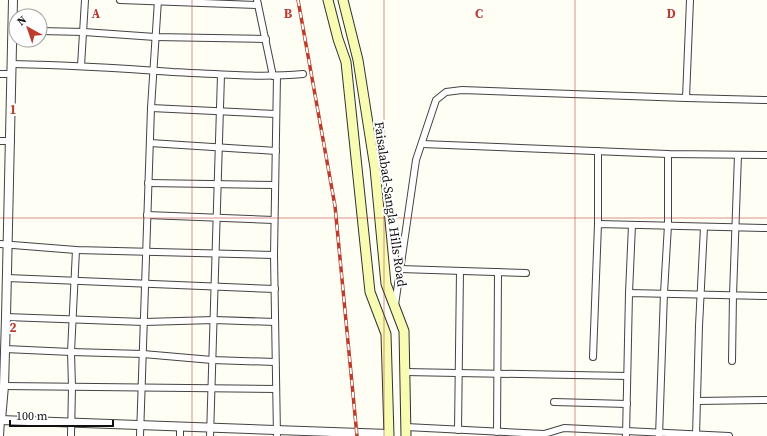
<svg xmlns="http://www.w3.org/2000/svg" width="767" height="436" viewBox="0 0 767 436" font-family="'Source Serif 4',serif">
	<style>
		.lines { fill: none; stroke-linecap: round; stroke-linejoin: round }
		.minor-casing { stroke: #434343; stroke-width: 8 }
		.tertiary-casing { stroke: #434343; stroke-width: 10 }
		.secondary-casing { stroke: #323232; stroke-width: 11 }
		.minor { stroke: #fff; stroke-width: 6 }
		.tertiary { stroke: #fff; stroke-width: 8 }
		.secondary { stroke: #f8fcb2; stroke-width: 9 }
		.rail-casing { stroke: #bc3d2c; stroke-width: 3.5 }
		.rail { stroke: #fff; stroke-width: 2; stroke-dasharray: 6; stroke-linecap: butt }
		.grid { fill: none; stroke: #bc3d2c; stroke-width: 1; stroke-opacity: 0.55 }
		.labels { text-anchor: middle; stroke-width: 4; stroke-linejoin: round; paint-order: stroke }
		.street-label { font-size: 13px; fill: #101010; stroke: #fff }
		.grid-label { font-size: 13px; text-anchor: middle; font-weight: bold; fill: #bc3d2c; stroke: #fff; stroke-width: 4; stroke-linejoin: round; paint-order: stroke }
	</style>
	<rect width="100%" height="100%" fill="#fffef4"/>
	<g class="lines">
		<g class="minor-casing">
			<g id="minor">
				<path d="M120,0L258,5"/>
				<path d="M257,0L273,76"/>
				<path d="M40,31L84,32L155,37L266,39"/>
				<path d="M12,64C66,65 119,68 173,72C216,74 260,78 303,74"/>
				<path d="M81,66L85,0"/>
				<path d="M0,74H12"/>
				<path d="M277,76L274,255L277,436"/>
				<path d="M686,98L690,0"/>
				<path d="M151,108L276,114"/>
				<path d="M0,141H11"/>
				<path d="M150,143L276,151"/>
				<path d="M422,144L668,154L767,155"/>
				<path d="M598,151V224"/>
				<path d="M148,183L275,185"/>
				<path d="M147,215L274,220"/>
				<path d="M0,244L76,250L274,255"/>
				<path d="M400,269L526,273"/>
				<path d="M7,278L275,289"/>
				<path d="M629,293L632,225"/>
				<path d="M395,305L416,160L436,100L446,92L462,90L686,98L767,100"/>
				<path d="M6,317L144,322L214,320L275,322"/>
				<path d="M5,349L71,352L143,354L212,360L275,362"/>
				<path d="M593,357L598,224L767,228"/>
				<path d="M732,361L733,295L738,155"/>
				<path d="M405,372L627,376"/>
				<path d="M4,386L276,389"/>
				<path d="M697,401L767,400"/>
				<path d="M554,402L627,404"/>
				<path d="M406,427L544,434L564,428L729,436"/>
				<path d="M458,430L460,271"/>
				<path d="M497,432L498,272"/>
				<path d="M0,436L1,420"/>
				<path d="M71,436L72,387L71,352L76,250"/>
				<path d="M140,436L151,108L158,0"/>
				<path d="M180,436V426"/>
				<path d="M210,436L221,75"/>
				<path d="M626,436L629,293L767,296"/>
				<path d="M659,436L664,293L668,225V154"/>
				<path d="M696,436L699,326L704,227"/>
			</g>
		</g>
		<g class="tertiary-casing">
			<g id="tertiary">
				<path d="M0,420L389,434"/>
				<path d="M1,420L4,386L6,317L13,0"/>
			</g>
		</g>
		<g class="secondary-casing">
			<g id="secondary">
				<path d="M328,0L338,39L346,62L370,292L386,334L389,436"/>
				<path d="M343,0L358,60L375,168L386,284L404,331L406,436"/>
			</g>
		</g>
		<use href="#minor" class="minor"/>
		<use href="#tertiary" class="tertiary"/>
		<use href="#secondary" class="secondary"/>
		<g class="rail-casing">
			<path id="rail" d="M298,0L335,206L357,436"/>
		</g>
		<use href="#rail" class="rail"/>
	</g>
	<path class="grid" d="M192,0V436M384,0V436M575,0V436M0,218H767"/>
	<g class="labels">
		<g class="street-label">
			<text transform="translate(391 204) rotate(82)" y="5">Faisalabad-Sangla Hills Road</text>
		</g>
	</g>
	<g class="grid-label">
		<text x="96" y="18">A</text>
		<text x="288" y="18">B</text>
		<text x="479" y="18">C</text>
		<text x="671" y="18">D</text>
		<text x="13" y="114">1</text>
		<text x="13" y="332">2</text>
	</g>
	<g transform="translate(28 28) rotate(320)"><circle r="19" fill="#ffffff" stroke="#9f9f9f"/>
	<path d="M0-3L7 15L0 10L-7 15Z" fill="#bc3d2c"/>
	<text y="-6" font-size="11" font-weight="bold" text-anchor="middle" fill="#101010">N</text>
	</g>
	<path d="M10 420v6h103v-6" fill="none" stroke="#101010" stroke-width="2"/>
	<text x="16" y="420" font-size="12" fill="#101010" stroke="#ffffff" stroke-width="3" paint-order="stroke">100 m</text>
</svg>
